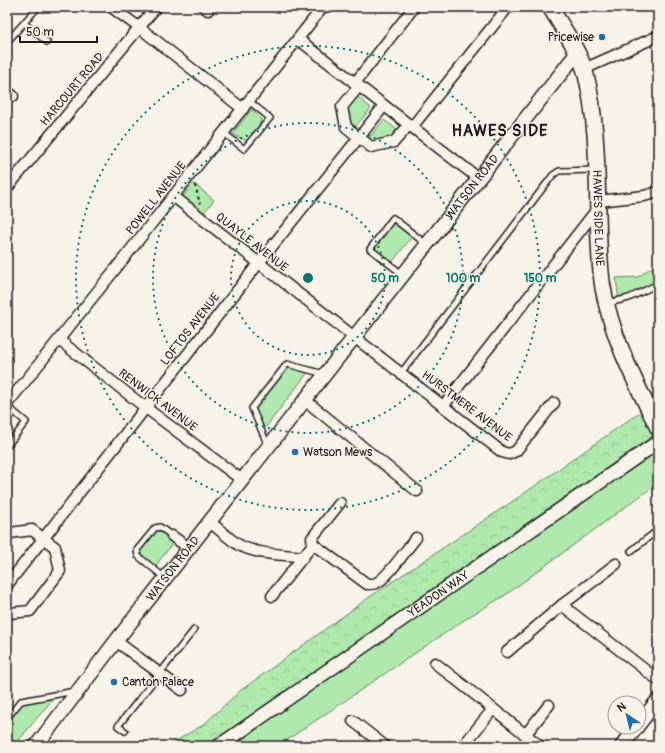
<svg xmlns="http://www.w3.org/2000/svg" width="665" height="753" viewBox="0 0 665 753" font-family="Pangolin,sans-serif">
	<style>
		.green { fill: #b0e9ad; stroke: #668264 }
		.forest { fill: url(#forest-crowns); stroke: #668264 }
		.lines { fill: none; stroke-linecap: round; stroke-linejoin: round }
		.service-casing { stroke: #1c1c1c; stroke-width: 8 }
		.minor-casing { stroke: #1c1c1c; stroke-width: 13 }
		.tertiary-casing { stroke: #1c1c1c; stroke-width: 16 }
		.secondary-casing { stroke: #1c1c1c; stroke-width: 18 }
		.path { stroke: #1c1c1c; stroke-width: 2; stroke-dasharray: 3 3; stroke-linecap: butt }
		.service { stroke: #f7f3e8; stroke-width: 5 }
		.minor { stroke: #f7f3e8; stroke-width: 10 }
		.tertiary { stroke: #f7f3e8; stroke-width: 13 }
		.secondary { stroke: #f7f3e8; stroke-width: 15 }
		.ring { fill: none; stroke: #0f766e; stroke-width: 2; stroke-dasharray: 2 4 }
		.poi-dot { fill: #1f6fb2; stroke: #f7f3e8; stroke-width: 1.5 }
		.labels { text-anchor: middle; stroke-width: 3; stroke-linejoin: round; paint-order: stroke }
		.poi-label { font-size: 12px; fill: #1c1c1c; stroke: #f7f3e8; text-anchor: start }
		.street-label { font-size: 12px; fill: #1c1c1c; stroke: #f7f3e8 }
		.district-label { font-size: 16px; font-weight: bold; letter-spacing: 1px; fill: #1c1c1c; stroke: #f7f3e8 }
		.centre { fill: #0f766e; stroke: #f7f3e8; stroke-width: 2 }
		.ring-label { font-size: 12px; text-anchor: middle; font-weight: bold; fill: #0f766e; stroke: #f7f3e8; stroke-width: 3; stroke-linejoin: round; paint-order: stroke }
	</style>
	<defs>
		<pattern id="forest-crowns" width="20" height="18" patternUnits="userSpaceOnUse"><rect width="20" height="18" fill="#b0e9ad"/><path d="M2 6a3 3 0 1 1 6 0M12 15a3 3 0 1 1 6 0" fill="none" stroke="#97c794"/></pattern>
	</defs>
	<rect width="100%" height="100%" fill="#f7f3e8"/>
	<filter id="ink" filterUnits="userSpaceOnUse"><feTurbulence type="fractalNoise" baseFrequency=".025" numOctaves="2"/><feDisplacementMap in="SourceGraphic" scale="8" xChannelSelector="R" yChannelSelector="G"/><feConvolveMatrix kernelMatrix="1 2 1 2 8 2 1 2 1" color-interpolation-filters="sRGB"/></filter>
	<g filter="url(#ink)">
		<g class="green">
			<path d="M353,93L371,108L351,132L342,107Z"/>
			<path d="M252,109L261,119C260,128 252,134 247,141L232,134Z"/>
			<path d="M384,120L402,133L394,142L365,143Z"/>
			<path d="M193,183L214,200L202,215L181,199Z"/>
			<path d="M393,218L414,234L390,265L370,249Z"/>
			<path d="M658,263V284L619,300L616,278L638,277Z"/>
			<path d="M287,364L309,371L262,432L252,409Z"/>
			<path d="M658,451V483L504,596L470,616L278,746H231Z"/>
			<path d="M160,527L176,539L153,569L138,556L137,550L155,528Z"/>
			<path d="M56,695L14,746H7V718L20,702Z"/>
		</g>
		<path class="forest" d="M643,410L654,435L206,746H167L203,725L240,691L371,596L522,495Z"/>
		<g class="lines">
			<g class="service-casing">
				<g id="service">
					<path d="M24,23L47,42"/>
					<path d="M7,42L38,7"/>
					<path d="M224,133L244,149L270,118L249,101"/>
					<path d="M402,274L370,249L393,218L426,244"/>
					<path d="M608,303L629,298L658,284"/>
					<path d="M401,373L553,175L559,171L595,170"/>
					<path d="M7,406L26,422L7,446"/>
					<path d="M268,446L252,408L287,364L324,374"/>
					<path d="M631,551L658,530"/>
					<path d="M165,578L138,556L137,550L155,528L160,527L172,536"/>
					<path d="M7,718L21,701L75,691"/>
					<path d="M125,731L118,726L194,630"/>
				</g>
			</g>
			<g class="minor-casing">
				<g id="minor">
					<path d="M111,7L140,28L243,109"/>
					<path d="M204,7L208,10"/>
					<path d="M298,39L478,178"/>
					<path d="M584,69L658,36"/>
					<path d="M355,83L414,7"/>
					<path d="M359,86L342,107L346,127L371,147L394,142L409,125"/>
					<path d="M7,91L13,96"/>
					<path d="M412,127L508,7"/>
					<path d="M7,188L156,7"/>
					<path d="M173,196L502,452L509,454L516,451L554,403"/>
					<path d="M598,201L644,196L658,192"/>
					<path d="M59,340L146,408L242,480"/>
					<path d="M305,400L417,491"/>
					<path d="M7,404L125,257L323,7"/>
					<path d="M444,405L598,208"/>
					<path d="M210,522C219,529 229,539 239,545C258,555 282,554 303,557L313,544L312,538L340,503"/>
					<path d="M172,536L189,548"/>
					<path d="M7,537L10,533L32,530L55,547L60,571L30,611L10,613L7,611"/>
					<path d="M313,544L367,584C370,584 374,584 376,583C388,578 407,548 416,538"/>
					<path d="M7,585L258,264L384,106"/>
					<path d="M272,596L303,557"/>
					<path d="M562,605L658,680"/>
					<path d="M116,641L182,690"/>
					<path d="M507,652L562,605L616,564"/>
					<path d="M435,663L540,746"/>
					<path d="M353,721L385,746"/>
					<path d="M525,735L549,705"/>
					<path d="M463,746L493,709"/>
				</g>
			</g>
			<g class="tertiary-casing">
				<g id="tertiary">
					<path d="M639,724L658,700"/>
					<path id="s1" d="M36,746L116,641L577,53"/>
					<path id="s2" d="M219,746L658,442"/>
					<path d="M622,746L637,727"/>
				</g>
			</g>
			<g class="secondary-casing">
				<g id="secondary">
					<path id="s3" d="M550,7C561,25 579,51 585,71C597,116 597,169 598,215C599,240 599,264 603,288C612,338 636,383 658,428"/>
				</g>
			</g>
			<path class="path" d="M195,185L200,204"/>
			<use href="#service" class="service"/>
			<use href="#minor" class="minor"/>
			<use href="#tertiary" class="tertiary"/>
			<use href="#secondary" class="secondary"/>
		</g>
	</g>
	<g class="ring">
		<circle cx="308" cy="278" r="77"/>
		<circle cx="308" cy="278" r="155"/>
		<circle cx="308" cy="278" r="232"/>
	</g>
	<g class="poi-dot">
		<circle cx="602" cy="37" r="4"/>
		<circle cx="295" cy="452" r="4"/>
		<circle cx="114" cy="682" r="4"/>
	</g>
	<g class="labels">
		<g class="poi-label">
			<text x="594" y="41" text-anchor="end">Pricewise</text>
			<text x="303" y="456">Watson Mews</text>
			<text x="122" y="686">Canton Palace</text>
		</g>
		<g class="street-label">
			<text transform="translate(72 89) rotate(-50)" y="4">HARCOURT ROAD</text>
			<text dy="4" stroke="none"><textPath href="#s1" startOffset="709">WATSON ROAD</textPath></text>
			<text transform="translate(156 198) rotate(-52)" y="4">POWELL AVENUE</text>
			<text dy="4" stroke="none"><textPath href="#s3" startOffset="221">HAWES SIDE LANE</textPath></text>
			<text transform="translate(252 242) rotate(38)" y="4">QUAYLE AVENUE</text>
			<text transform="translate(190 329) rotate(-52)" y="4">LOFTOS AVENUE</text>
			<text transform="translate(158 400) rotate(37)" y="4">RENWICK AVENUE</text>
			<text transform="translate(467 406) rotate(37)" y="4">HURSTMERE AVENUE</text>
			<text dy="4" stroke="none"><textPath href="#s1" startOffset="224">WATSON ROAD</textPath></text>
			<text dy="4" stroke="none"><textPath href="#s2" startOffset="267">YEADON WAY</textPath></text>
		</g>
		<g class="district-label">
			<text x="500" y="136">HAWES SIDE</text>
		</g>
	</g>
	<circle cx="308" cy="278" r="6" class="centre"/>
	<g class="ring-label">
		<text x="385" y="282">50 m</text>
		<text x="463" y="282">100 m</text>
		<text x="540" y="282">150 m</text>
	</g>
	<rect width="665" height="753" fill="none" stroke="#f7f3e8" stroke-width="24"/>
	<rect x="12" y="12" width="641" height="729" fill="none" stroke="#1c1c1c" stroke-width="1.5" filter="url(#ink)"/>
	<g transform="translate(627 715) rotate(325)"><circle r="19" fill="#f7f3e8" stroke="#9f9d96"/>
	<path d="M0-3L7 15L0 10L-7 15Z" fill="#1f6fb2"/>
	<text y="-6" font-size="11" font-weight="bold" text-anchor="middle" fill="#1c1c1c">N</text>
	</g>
	<path d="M20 36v6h77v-6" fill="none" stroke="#1c1c1c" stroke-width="2"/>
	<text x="26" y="36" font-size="12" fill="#1c1c1c" stroke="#f7f3e8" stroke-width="3" paint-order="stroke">50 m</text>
</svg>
